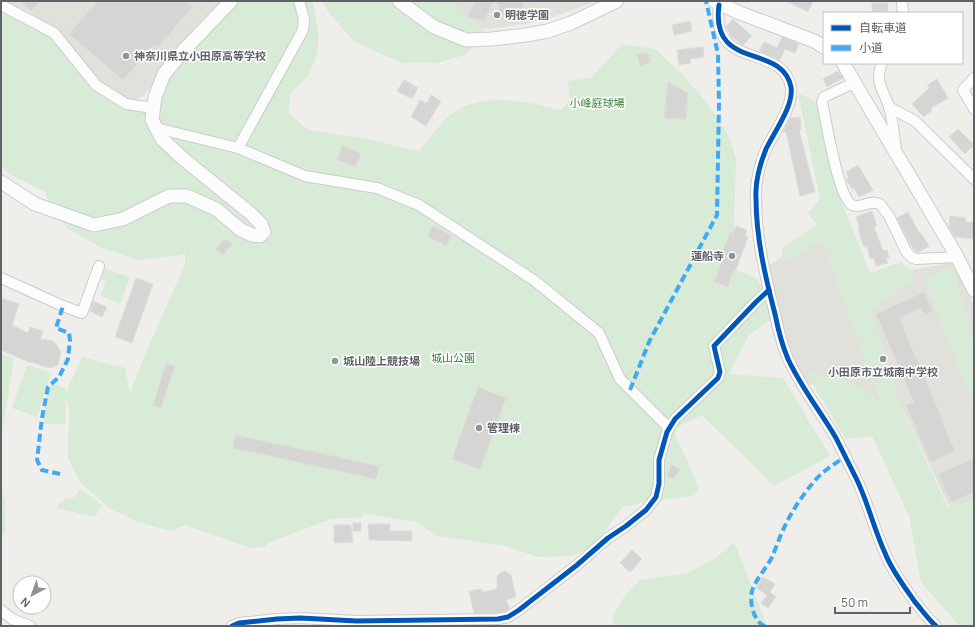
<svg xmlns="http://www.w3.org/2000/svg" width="975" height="627" viewBox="0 0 975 627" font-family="Manrope,'Noto Sans JP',sans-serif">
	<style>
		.education { fill: #e2e0da }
		.green { fill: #d8ebd6 }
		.building { fill: #d6d5d3; stroke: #deddd9 }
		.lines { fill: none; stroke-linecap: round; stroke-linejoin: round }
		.minor-casing { stroke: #cbcccc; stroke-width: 12 }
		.tertiary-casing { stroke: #cbcccc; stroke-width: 15 }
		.minor { stroke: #fdfcfc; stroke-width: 10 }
		.tertiary { stroke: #fdfcfc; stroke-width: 13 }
		.quiet { stroke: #3fa9f5; stroke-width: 4; stroke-dasharray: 8 4; stroke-linecap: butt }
		.cycleway-casing { stroke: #fff; stroke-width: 8 }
		.cycleway { stroke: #0057b8; stroke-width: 5 }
		.poi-dot { fill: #919496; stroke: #fff; stroke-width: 1.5 }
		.labels { text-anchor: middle; stroke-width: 3; stroke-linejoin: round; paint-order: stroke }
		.poi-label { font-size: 11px; font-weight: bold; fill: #5f6368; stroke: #fff; text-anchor: start }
		.park-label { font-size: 11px; fill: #348238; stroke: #fff }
	</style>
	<rect width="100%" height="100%" fill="#efeeea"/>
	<g class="education">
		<path d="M5,1H225L162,71L144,96L134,100H129L105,88L64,40L62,34L31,13Z"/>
		<path d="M417,1H598L553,17L525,24L488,29L480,28Z"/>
		<path d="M830,236L845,283L954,262L966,284L974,308V505L961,510L949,506L905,413L897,406L860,411L849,386L833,377L811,384L801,381L783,340L771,289L769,265L788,254Z"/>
	</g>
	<g class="green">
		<path d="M235,1H313L319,38L316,58L308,76L290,94L289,113L308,130L357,137L419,151C428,140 439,125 449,116C480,90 526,102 561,110L570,100L568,81L591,78L622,44L655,49L679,71L707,103L730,138L736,160L734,230L733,245L726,266L756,278L771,297L773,318L749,335L729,374L783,378L830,456L774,486L702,415L673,429L699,488L692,496L645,502L622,507L593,548L570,556L538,557L504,546L437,536L416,522L363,513L362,517L331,519L270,542L264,547L251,548L185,525L171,531L137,522L108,507L80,482L68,458L69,411L66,395V424H44L48,388L53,384L65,388L66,393L82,357L125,368L130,393L141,364L185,264V253L182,255L139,260L102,248L68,229L51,207L45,192L10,174L1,166V8L52,36L124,106L146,101L164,84L165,81Z"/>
		<path d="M322,1H451L483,29V39L464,55L437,63H402L355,42L329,13Z"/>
		<path d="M798,93L815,101L838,193L870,273L901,262L916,276L872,312L900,404L948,508L974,499V626H964L958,624L921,582L909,516L872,436L846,439L805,372L854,383L880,402L822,241L781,263L783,247L817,225L808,213L820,199Z"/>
		<path d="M953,266L974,341V407L924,279Z"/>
		<path d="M103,268L130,277L120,304L101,296L106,281L98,278Z"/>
		<path d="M1,353L14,359L1,439Z"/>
		<path d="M27,365L51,373L37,417L12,408Z"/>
		<path d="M1,484L5,502L6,533L1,538Z"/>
		<path d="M81,489L103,506L94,517L56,508L66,498L72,499Z"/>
		<path d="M734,542L767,626H614L613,615L624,597L640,580L688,573L717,557Z"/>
	</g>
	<g class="building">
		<path d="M20,1H40L32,11Z"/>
		<path d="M98,1H185L192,7L158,47L154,44L123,80L69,34Z"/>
		<path d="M476,1H494L484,20L466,17Z"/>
		<path d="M497,1H522L524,9L500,15Z"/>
		<path d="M786,1H813L808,12Z"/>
		<path d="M872,3H888V12L872,13Z"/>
		<path d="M733,19L752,36L743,45L731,36L726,26Z"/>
		<path d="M690,21L692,31L674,35L672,25Z"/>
		<path d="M782,37L799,44L795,53L785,49L780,60L759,51L764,42L777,48Z"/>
		<path d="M703,47L704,57L690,59L691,63L679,65L677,50Z"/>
		<path d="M648,53L651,62L640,66L637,55Z"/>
		<path d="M838,71L843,78L827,87L823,79Z"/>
		<path d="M937,79L948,98L931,108L932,110L924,117L912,104L929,88L927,85Z"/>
		<path d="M404,80L418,88L412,99L397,91Z"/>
		<path d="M668,82L688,93L686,119L664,118Z"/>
		<path d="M431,95L441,101L426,126L411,117L420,100L427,103Z"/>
		<path d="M800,117L801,130H799L815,192L800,196L786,132H783L790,118Z"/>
		<path d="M958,129L974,145L965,154L949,137Z"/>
		<path d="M342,146L361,154L355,167L337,159Z"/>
		<path d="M858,165L873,190L859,197L854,188L852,189L846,179L849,178L846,172Z"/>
		<path d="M872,211L877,226L874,227L883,251L887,250L889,258H886L888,263L876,266L874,258L870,259L867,246L864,247L858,229H860L856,217Z"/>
		<path d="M908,212L920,234L921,233L929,246L919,252H916L912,247L897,218Z"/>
		<path d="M950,216L966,218L965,222H974V239L955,237L949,227Z"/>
		<path d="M433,226L452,236L446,246L427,236Z"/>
		<path d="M736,226L747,230L745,236L748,237L736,270L734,269L728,287L714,282L724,257L721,256L730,232L733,233Z"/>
		<path d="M225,239L232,244L223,255L216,249Z"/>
		<path d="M136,278L153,284L132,343L115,337Z"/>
		<path d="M924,292L933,311L925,315L921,308L899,318L943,421H942L955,451L931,462L906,405L914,402L876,314Z"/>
		<path d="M1,298L19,304L12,325L28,333L30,327L43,331L40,339L53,341L56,344L61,352L58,365L51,368L46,367L31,362V363L1,350Z"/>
		<path d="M93,301L107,307L102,317L90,311Z"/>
		<path d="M166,363L175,366L161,408L153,405Z"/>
		<path d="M478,387L506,398L480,469L452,459Z"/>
		<path d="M235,435L379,466L376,479L233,448Z"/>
		<path d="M974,459V492L951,502L938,474Z"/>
		<path d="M671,464L680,470L673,479L667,475Z"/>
		<rect x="353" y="523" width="8" height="8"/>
		<path d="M368,524H390V531H412V541L369,540Z"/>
		<path d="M334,525H351L353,542L334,543Z"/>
		<path d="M632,550L642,559L630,572L620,563Z"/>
		<path d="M505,571L511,575L516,597L506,600L510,608L506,611L497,613H474L469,591L481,589L482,592L497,589V577L500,573Z"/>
		<path d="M763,577L775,584L770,592L776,597L768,608L761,603L767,595L756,588Z"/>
	</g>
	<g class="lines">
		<g class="minor-casing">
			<g id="minor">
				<path d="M902,1L903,13"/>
				<path d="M1,5L54,33L96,85L126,104L153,108"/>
				<path d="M719,5C710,72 782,42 791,87C794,106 774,132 766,149C760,164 755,182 756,198C756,237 765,276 775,314C778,329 782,345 788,359C801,387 820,411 836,438C843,452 850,466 857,480C868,503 874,529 885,553C892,571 904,586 915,602C922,610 928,619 936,626"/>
				<path d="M882,63C874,82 884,91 889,107C893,120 894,136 896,150"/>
				<path d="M974,78L963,90L974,109"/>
				<path d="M854,83L824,97L822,102C826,120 838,197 852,205C858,208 865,204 870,203C874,202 876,203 880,204L889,216L906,251L911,257L916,259L958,257"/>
				<path d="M889,107L915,121L974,179"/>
				<path d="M156,128L238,148L305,176L377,188L419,205L535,281L599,333L620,379L669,428"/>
				<path d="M238,148L303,30L304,19L299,1"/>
				<path d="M1,278L63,306L82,313L99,266"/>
				<path d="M1,610L12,619L30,626"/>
				<path d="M232,626L239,623L277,619L300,618L357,621L498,619L508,617L519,610L577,565L608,538L626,526L646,510L656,497L659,484V460L667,432L675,419L718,378L720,372L714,346L756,302L769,290"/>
			</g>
		</g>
		<g class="tertiary-casing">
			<g id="tertiary">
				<path d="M399,1L434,27L466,40L492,39L526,35L548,31L571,23L617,1"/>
				<path d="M714,1L740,13L814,41L824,47"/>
				<path d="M843,63L955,253L974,290"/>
				<path d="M1,182L35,204L94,225L123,219L169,196H187L216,209L241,230L252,235L260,236L264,232L261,224L250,213L181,157L162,139L152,120L155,97L164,74L185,49L231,1"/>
			</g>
		</g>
		<use href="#minor" class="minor"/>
		<use href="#tertiary" class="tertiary"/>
		<g class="quiet">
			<path d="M630,390L649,342L717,215L719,102L718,54L706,1"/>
			<path d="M60,474L42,470L37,460L42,418L48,387L59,377L68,359L70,340L69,333L56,328L63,306"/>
			<path d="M765,626C754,623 749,602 752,591C756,579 765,570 771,559C776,549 779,538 784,528C790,514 802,496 812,484C821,472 833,465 845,457"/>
		</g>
		<g class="cycleway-casing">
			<g id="cycleway">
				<path d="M719,5C710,72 782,42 791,87C794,106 774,132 766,149C760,164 755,182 756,198C756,237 765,276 775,314C778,329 782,345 788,359C801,387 820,411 836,438C843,452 850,466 857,480C868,503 874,529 885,553C892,571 904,586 915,602C922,610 928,619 936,626"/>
				<path d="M232,626L239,623L277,619L300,618L357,621L498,619L508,617L519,610L577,565L608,538L626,526L646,510L656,497L659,484V460L667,432L675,419L718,378L720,372L714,346L756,302L769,290"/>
			</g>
		</g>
		<use href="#cycleway" class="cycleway"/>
	</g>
	<g class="poi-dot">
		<circle cx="497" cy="15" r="4"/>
		<circle cx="126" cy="56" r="4"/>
		<circle cx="732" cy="256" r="4"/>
		<circle cx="883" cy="359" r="4"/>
		<circle cx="335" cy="361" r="4"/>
		<circle cx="479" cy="428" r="4"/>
	</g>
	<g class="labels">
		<g class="poi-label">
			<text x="505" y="19">明徳学園</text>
			<text x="134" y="60">神奈川県立小田原高等学校</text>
			<text x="724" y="260" text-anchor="end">蓮船寺</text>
			<text x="343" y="365">城山陸上競技場</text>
			<text x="883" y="376" text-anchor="middle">小田原市立城南中学校</text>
			<text x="487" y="432">管理棟</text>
		</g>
		<g class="park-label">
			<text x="597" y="107">小峰庭球場</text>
			<text x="453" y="362">城山公園</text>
		</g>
	</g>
	<rect width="975" height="627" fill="none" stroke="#5f6368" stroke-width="4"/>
	<rect x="823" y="12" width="140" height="52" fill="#ffffff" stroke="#bfc1c3"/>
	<rect x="831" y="25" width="20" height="6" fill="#0057b8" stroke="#bfc1c3"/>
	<text x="859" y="32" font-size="12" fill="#5f6368">自転車道</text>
	<rect x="831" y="45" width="20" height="6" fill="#3fa9f5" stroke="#bfc1c3"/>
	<text x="859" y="52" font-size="12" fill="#5f6368">小道</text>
	<g transform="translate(32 595) rotate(221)"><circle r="19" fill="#ffffff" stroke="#bfc1c3"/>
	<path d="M0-3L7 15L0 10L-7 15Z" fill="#919496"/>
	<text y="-6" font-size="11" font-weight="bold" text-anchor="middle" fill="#5f6368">N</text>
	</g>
	<path d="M835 607v6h75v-6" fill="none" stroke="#5f6368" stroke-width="2"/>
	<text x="841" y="607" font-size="12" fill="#5f6368" stroke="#ffffff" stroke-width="3" paint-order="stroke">50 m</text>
</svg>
